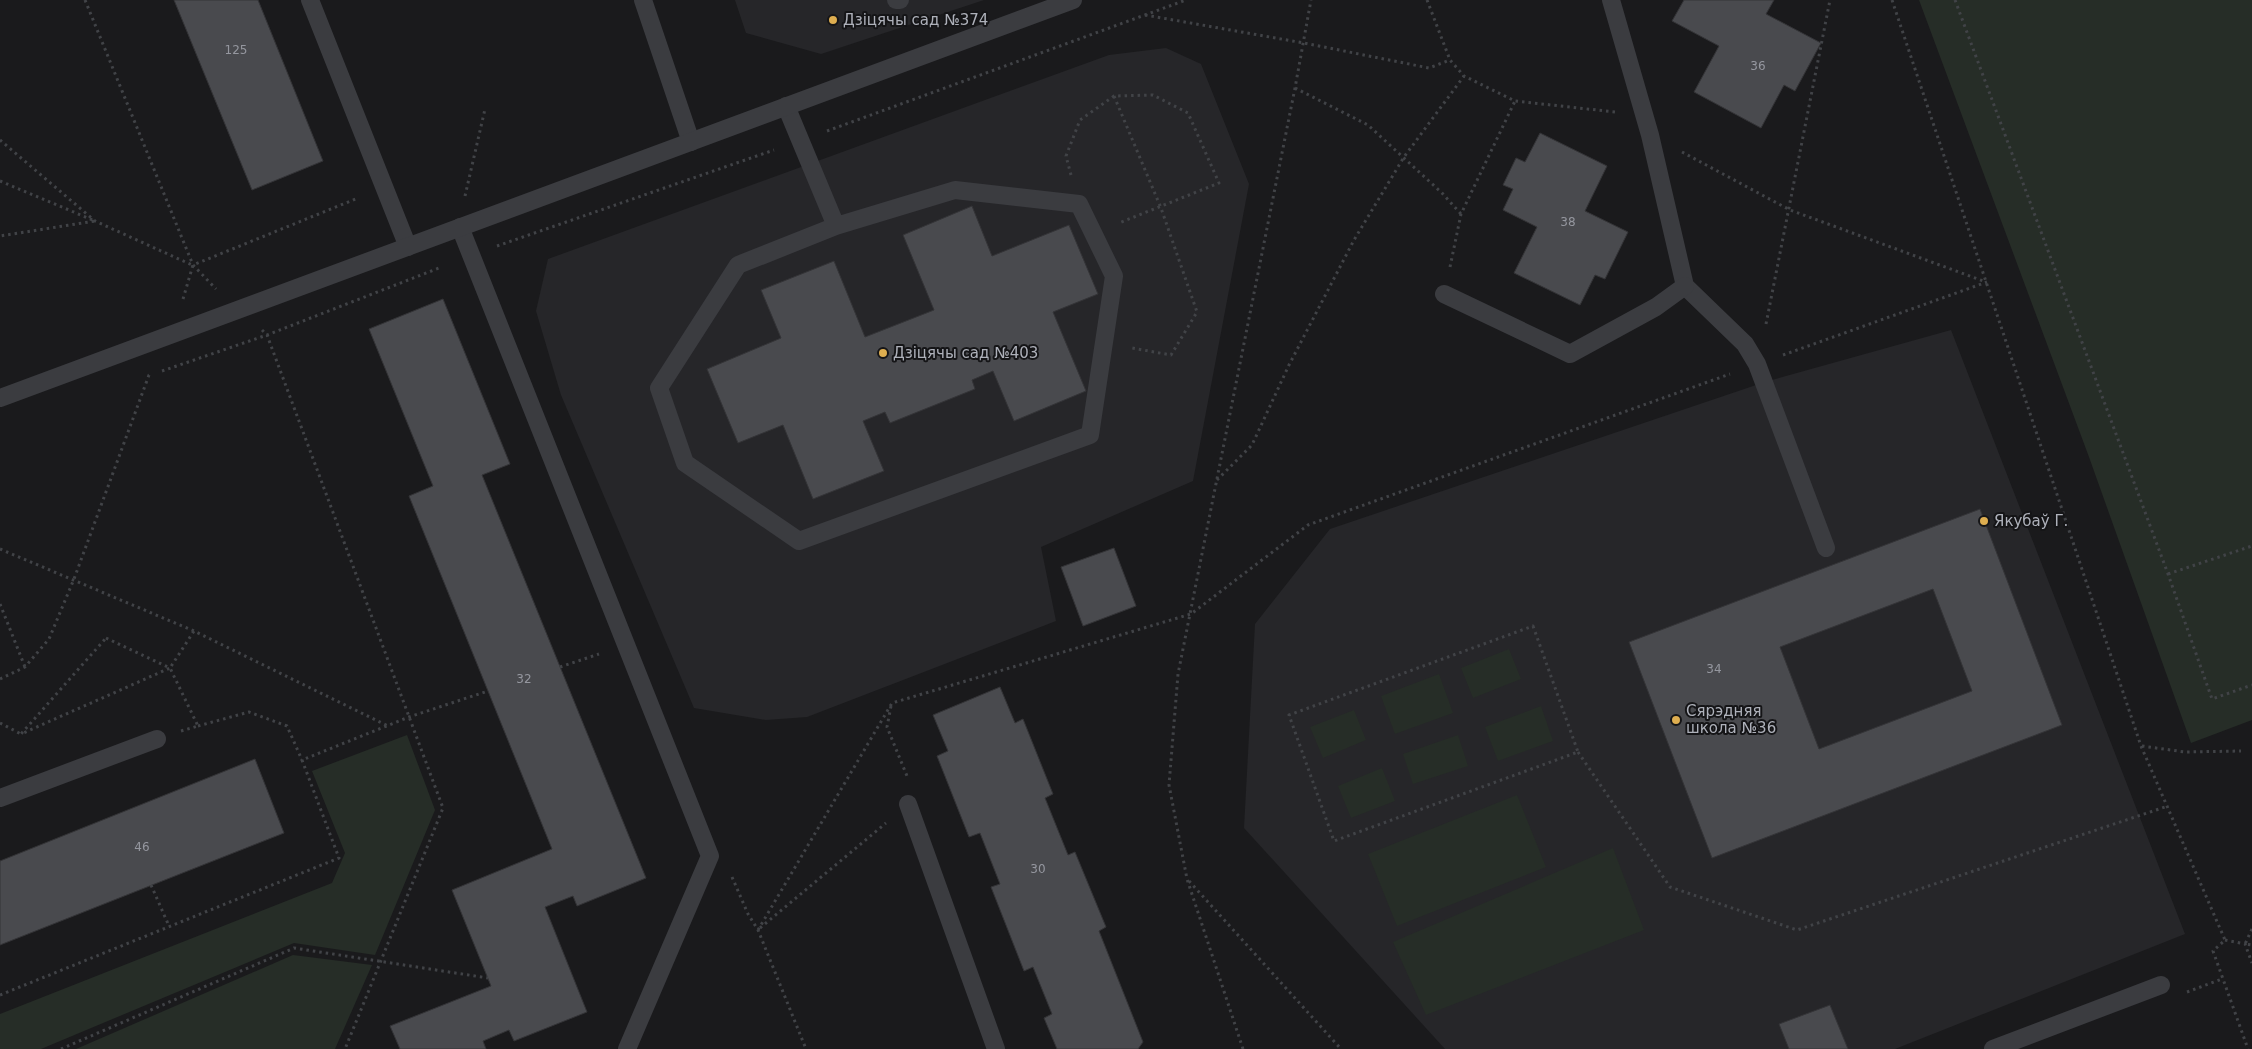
<svg xmlns="http://www.w3.org/2000/svg" width="2252" height="1049" viewBox="0 0 2252 1049" font-family="'DejaVu Sans',sans-serif">
	<style>
		.built { fill: #262629 }
		.green { fill: #262d27 }
		.building { fill: #494a4e; stroke: #343437; fill-rule: evenodd }
		.lines { fill: none; stroke-linecap: round; stroke-linejoin: round }
		.path { stroke: #414347; stroke-width: 3; stroke-dasharray: 2.5 4; stroke-linecap: butt }
		.lane { stroke: #3b3c40; stroke-width: 18 }
		.poi-dot { fill: #deae50; stroke: #151517; stroke-width: 2 }
		.labels { text-anchor: middle; stroke-width: 4; stroke-linejoin: round; paint-order: stroke }
		.number-label { font-size: 12px; fill: #95979f }
		.poi-label { font-size: 15px; fill: #aeb1ba; stroke: #151517; text-anchor: start }
	</style>
	<rect width="100%" height="100%" fill="#1a1a1c"/>
	<g class="built">
		<path d="M735,0H984L821,54L746,33Z"/>
		<path d="M1166,48L1201,64L1249,184L1193,481L1041,547L1056,621L807,717L766,720L694,708L561,395L536,311L548,259L1109,55Z"/>
		<path d="M1951,330L2185,934L1895,1049H1445L1244,828L1255,624L1330,529L1765,382Z"/>
	</g>
	<g class="green">
		<path d="M1919,0H2252V720L2191,743L2089,457Z"/>
		<path d="M1509,649L1521,679L1473,698L1461,668Z"/>
		<path d="M1439,674L1453,713L1395,734L1381,696Z"/>
		<path d="M1541,706L1553,741L1498,761L1485,727Z"/>
		<path d="M1354,710L1366,740L1323,758L1310,727Z"/>
		<path d="M407,735L435,810L375,955L294,943L41,1049H0V1014L332,883L345,853L312,771Z"/>
		<path d="M1458,735L1468,766L1413,784L1403,754Z"/>
		<path d="M1382,768L1395,801L1351,818L1338,786Z"/>
		<path d="M1517,795L1546,867L1397,926L1368,854Z"/>
		<path d="M1613,848L1644,930L1426,1015L1393,942Z"/>
		<path d="M293,955L372,965L335,1049H76Z"/>
	</g>
	<g class="building">
		<path d="M174,0H258L323,161L252,190Z"/>
		<path d="M1684,0H1774L1766,14L1821,43L1795,91L1784,85L1761,128L1694,92L1719,46L1672,21Z"/>
		<path d="M1540,133L1607,166L1585,211L1628,232L1605,279L1595,275L1580,305L1514,273L1537,227L1503,210L1513,189L1503,185L1516,158L1525,162Z"/>
		<path d="M972,206L992,256L1069,225L1098,294L1053,312L1086,391L1014,421L993,371L972,380L975,389L890,423L885,412L863,421L884,471L813,499L783,425L738,443L707,369L781,338L761,290L834,261L865,337L934,310L903,235Z"/>
		<path d="M443,299L510,464L482,475L646,878L577,906L573,896L545,907L587,1012L514,1041L509,1030L483,1041L486,1049H400L390,1026L491,986L452,890L552,849L409,496L433,486L369,329Z"/>
		<path d="M1980,509L2062,725L1712,858L1629,642ZM1933,589L1972,691L1819,749L1780,647Z"/>
		<path d="M1114,548L1136,606L1083,626L1061,567Z"/>
		<path d="M1000,687L1015,723L1023,719L1053,794L1045,798L1068,855L1075,852L1106,927L1099,931L1143,1042L1138,1049H1057L1044,1018L1052,1014L1033,967L1024,971L991,887L1000,884L980,833L969,837L937,756L948,751L933,715Z"/>
		<path d="M255,759L284,833L0,945V861Z"/>
		<path d="M1830,1005L1848,1049H1789L1779,1024Z"/>
	</g>
	<g class="lines">
		<g class="path">
			<path d="M85,0L193,265L216,289"/>
			<path d="M1427,0L1450,60"/>
			<path d="M1892,0L2141,746L2225,940L2213,951L2248,1049"/>
			<path d="M1955,0L2168,574L2212,699L2252,685"/>
			<path d="M1145,15L1304,43L1429,68L1450,60L1464,76L1515,101L1615,112"/>
			<path d="M1295,88L1368,125L1442,193L1461,214"/>
			<path d="M1114,96L1161,208L1197,312L1171,355L1132,348"/>
			<path d="M827,131L1186,0"/>
			<path d="M0,140L95,221L192,265"/>
			<path d="M1682,152L1790,210L1986,282"/>
			<path d="M1071,175L1066,156L1080,120L1114,96L1153,95L1188,113L1219,183L1119,223"/>
			<path d="M0,181L95,221L0,236"/>
			<path d="M465,196L485,109"/>
			<path d="M497,246L774,150"/>
			<path d="M1450,267L1461,214L1515,101"/>
			<path d="M183,299L193,265L358,198"/>
			<path d="M1766,324L1830,0"/>
			<path d="M262,330L267,335L443,808L345,1049"/>
			<path d="M1783,355L1987,282"/>
			<path d="M162,371L267,335L439,268"/>
			<path d="M1217,480L1252,445L1289,365L1354,240L1404,157L1464,76"/>
			<path d="M0,549L194,631L388,726"/>
			<path d="M2168,574L2252,546"/>
			<path d="M0,604L25,667"/>
			<path d="M1533,626L1578,752L1334,841L1289,715Z"/>
			<path d="M106,638L170,668L21,734Z"/>
			<path d="M560,667L599,654"/>
			<path d="M0,679L25,667L49,639L74,579L149,375L151,374"/>
			<path d="M891,706L887,727L907,776"/>
			<path d="M0,723L21,734"/>
			<path d="M198,726L249,712L287,726L302,760"/>
			<path d="M181,731L198,726L170,668L194,631"/>
			<path d="M2142,746L2185,752L2241,751"/>
			<path d="M1578,752L1670,887L1797,930L2168,806"/>
			<path d="M732,877L748,914L758,930L806,1049"/>
			<path d="M1189,881L1341,1049"/>
			<path d="M151,885L169,926"/>
			<path d="M760,928L886,823"/>
			<path d="M2252,929L2245,944L2252,945"/>
			<path d="M758,930L892,703L1191,614L1308,525L1730,374"/>
			<path d="M2225,940L2245,944L2252,963"/>
			<path d="M2187,992L2222,979"/>
			<path d="M0,995L339,858L302,760L409,717L488,691"/>
			<path d="M61,1049L294,948L488,978"/>
			<path d="M1243,1049L1187,879L1169,785L1178,674L1295,88L1311,0"/>
		</g>
		<g class="lane">
			<path d="M310,0L408,247"/>
			<path d="M643,0L691,142"/>
			<path d="M896,0H900"/>
			<path d="M1611,0L1650,135L1685,286L1745,344L1757,364L1826,548"/>
			<path d="M786,106L836,226L738,265L659,388L685,463L799,541L1090,435L1114,276L1079,204L955,190L836,226"/>
			<path d="M460,227L710,856L627,1049"/>
			<path d="M1444,294L1570,354L1656,307L1685,286"/>
			<path d="M0,398L1073,0"/>
			<path d="M0,798L157,739"/>
			<path d="M908,804L996,1049"/>
			<path d="M1993,1049L2161,985"/>
		</g>
	</g>
	<g class="poi-dot">
		<circle cx="833" cy="20" r="5"/>
		<circle cx="883" cy="353" r="5"/>
		<circle cx="1984" cy="521" r="5"/>
		<circle cx="1676" cy="720" r="5"/>
	</g>
	<g class="labels">
		<g class="number-label">
			<text x="236" y="54">125</text>
			<text x="1758" y="70">36</text>
			<text x="1568" y="226">38</text>
			<text x="1714" y="673">34</text>
			<text x="524" y="683">32</text>
			<text x="142" y="851">46</text>
			<text x="1038" y="873">30</text>
		</g>
		<g class="poi-label">
			<text x="843" y="25">Дзіцячы сад №374</text>
			<text x="893" y="358">Дзіцячы сад №403</text>
			<text x="1994" y="526">Якубаў Г.</text>
			<text x="1686" y="716">Сярэдняя<tspan x="1686" dy="17">школа №36</tspan></text>
		</g>
	</g>
</svg>
